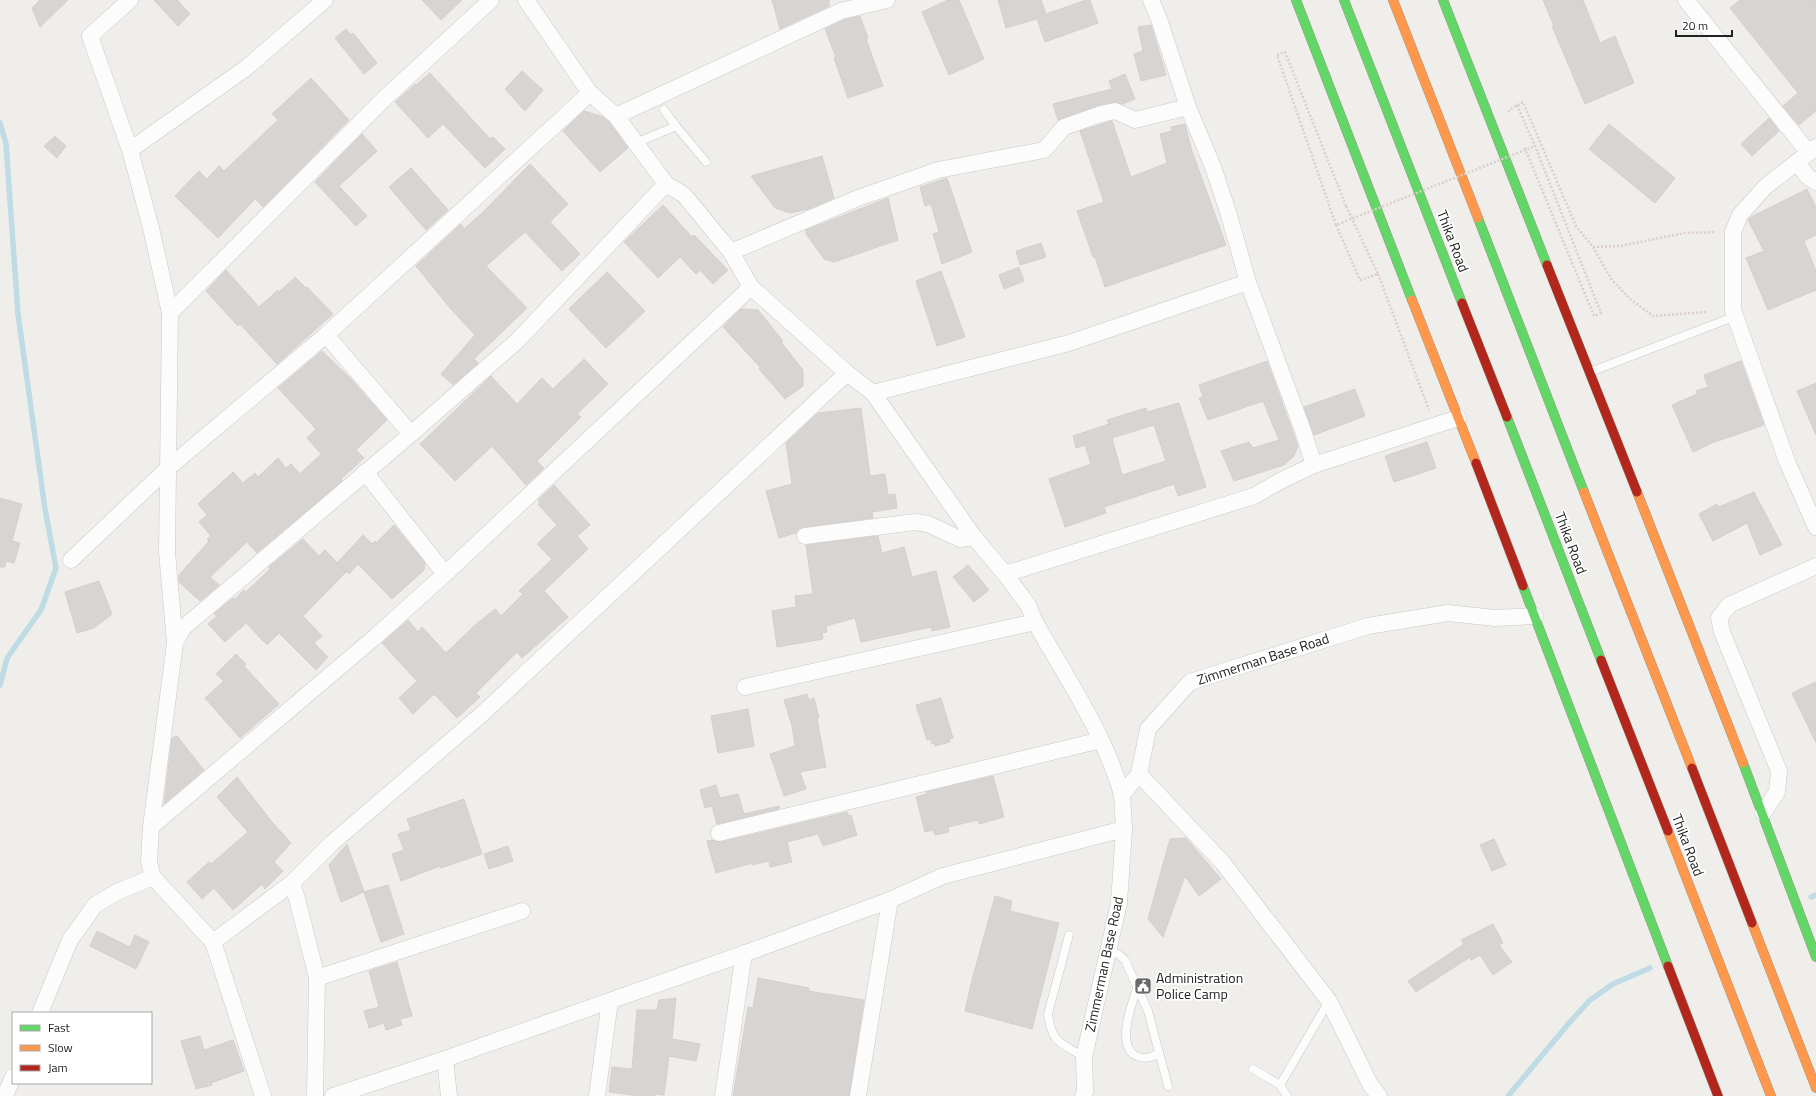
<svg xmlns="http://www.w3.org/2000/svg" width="1816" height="1096" viewBox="0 0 1816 1096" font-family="'Titillium Web',sans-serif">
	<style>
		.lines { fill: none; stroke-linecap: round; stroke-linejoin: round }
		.stream { stroke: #bfdbe3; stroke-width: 5.5 }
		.building { fill: #d7d4d2; stroke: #d3d0cc; fill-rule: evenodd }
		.lane-casing { stroke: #c9c8c7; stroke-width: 9 }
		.street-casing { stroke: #c9c8c7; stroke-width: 17 }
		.fast-casing { stroke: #999a82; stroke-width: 10 }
		.slow-casing { stroke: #999a82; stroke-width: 10 }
		.jam-casing { stroke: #999a82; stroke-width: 10 }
		.path { stroke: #dccecd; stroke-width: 2.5; stroke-dasharray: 2 2; stroke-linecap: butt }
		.lane { stroke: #fdfcfc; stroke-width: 8 }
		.street { stroke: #fdfcfc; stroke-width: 16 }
		.fast { stroke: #63d668; stroke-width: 9 }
		.slow { stroke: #ff974d; stroke-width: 9 }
		.jam { stroke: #b3261e; stroke-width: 9 }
		.path-bridge { stroke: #dccecd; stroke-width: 2.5; stroke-dasharray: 2 2; stroke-linecap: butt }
		.labels { text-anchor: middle; stroke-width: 3.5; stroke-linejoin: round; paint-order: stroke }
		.street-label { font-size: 14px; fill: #222; stroke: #fff }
		.poi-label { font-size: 14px; fill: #222; stroke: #fff; text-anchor: start }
	</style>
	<rect width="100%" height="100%" fill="#f0eeeb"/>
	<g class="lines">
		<g class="stream">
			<path d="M0,123L6,144L18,314L45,509L56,568L41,610L7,658L0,685"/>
			<path d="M1811,897L1816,895"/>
			<path d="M1508,1096L1570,1022L1590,1000L1613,984L1650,968"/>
		</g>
	</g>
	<g class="building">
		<path d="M40,0H68L40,27L32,8Z"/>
		<path d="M154,0H177L190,14L178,26Z"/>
		<path d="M422,0H462L441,20Z"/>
		<path d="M772,0H829V6L780,29Z"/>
		<path d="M948,0H959L984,59L949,75L922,12Z"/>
		<path d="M998,0H1041L1046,14L1086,0H1090L1098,23L1045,42L1037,19L1006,28Z"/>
		<path d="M1543,0H1583L1600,43L1615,36L1634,83L1585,104L1552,26H1554Z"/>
		<path d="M1740,0H1816V111L1799,125L1783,106L1798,93L1730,8Z"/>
		<path d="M860,16L868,38L866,39L883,86L848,98L834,58L836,57L825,29L844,20Z"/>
		<path d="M1151,25L1166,75L1141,81L1134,54L1143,51L1138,27Z"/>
		<path d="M346,29L351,35L353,33L377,63L364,74L335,38Z"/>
		<path d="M522,71L543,90L525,111L505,89Z"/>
		<path d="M430,73L490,139L493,137L505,149L485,168L443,124L428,138L395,102L415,84L416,85Z"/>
		<path d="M1125,74L1135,99L1123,104L1113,102L1099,105L1058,120L1053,104L1112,89L1109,81Z"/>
		<path d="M311,78L349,120L263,207L255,199L218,238L175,196L199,171L207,179L219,166L224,171L278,120L272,114Z"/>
		<path d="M584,111L603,117L609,122L628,148L600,172L563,131Z"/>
		<path d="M1769,118L1779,131L1752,156L1741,144Z"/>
		<path d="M1112,121L1131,177L1167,163L1160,134L1172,131L1171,127L1185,124L1192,151L1226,245L1105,287L1095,257H1093L1077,211L1104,202L1080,131Z"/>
		<path d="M1609,124L1675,178L1655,203L1589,149Z"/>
		<path d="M362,134L377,151L339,186L367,216L356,226L315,182Z"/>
		<path d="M55,136L66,146L57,158L44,146Z"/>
		<path d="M822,156L834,198L808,209L790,213L775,208L751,176Z"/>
		<path d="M530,164L568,204L550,222L580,254L562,271L525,232L486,266L527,308L474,359L478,363L453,385L441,374L475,335L450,308L416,266L461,224L464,229L481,214Z"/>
		<path d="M411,168L448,210L426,230L389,187Z"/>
		<path d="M947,178L972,252L942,264L933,234L939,232L931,204L925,206L920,187Z"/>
		<path d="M1807,189L1816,207V235L1804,241L1816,271V290L1768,310L1746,258L1764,251L1748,220L1751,217Z"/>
		<path d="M888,198L898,240L834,262L824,259L806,234V230Z"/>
		<path d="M663,205L692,237L694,235L728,270L713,284L700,270L696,274L680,257L658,278L624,242Z"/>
		<path d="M1041,243L1046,257L1020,265L1016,251Z"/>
		<path d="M1019,267L1024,281L1004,289L999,275Z"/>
		<path d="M226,270L259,307L278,290L279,292L295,277L306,288L307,287L333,314L277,364L240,324L238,326L206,291Z"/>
		<path d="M941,271L965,337L937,346L916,281Z"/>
		<path d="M607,272L645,311L606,348L569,309Z"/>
		<path d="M741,309L758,310L783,341L781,342L803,370V386L785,399L759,369L760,367L723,327Z"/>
		<path d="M322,351L350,378L387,420L356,450L364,458L341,479L342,481L257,553L247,542L210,577L219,585L200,601L179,582V575L209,541L207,539L211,536L199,522L207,515L198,504L233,472L243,483L255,473L258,477L278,458L286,468L291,464L300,474L321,454L307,438L316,429L278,388Z"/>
		<path d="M584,359L608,384L577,414L581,417L537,461L544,468L526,485L492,446L455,481L420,444L491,376L517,404L542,378L553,389Z"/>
		<path d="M1267,361L1298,446L1294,456L1284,465L1234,481L1221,451L1249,442L1253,448L1279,440L1263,401L1208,420L1199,398L1203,397L1199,385Z"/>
		<path d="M1741,361L1764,425L1712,443L1693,452L1672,405L1697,394L1696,391L1708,387L1704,375Z"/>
		<path d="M1816,383V435L1797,391Z"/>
		<path d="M1355,389L1365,416L1314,435L1304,407Z"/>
		<path d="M1179,403L1206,487L1178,496L1174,484L1104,507L1106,513L1065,527L1049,479L1091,464L1085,445L1076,448L1073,436L1109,424L1107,420L1146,408L1147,412ZM1154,425L1166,461L1122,475L1112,438Z"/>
		<path d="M861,408L870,476L885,474L888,495L895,494L897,508L872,512L873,518L804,527L799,529L796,533L779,538L766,491L792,484L786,443L818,413Z"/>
		<path d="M1427,442L1436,468L1394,482L1385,456Z"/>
		<path d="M554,485L590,525L577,536L588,549L544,591L568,617L522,658L517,652L476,693L480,697L457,718L434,694L413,714L399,698L417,681L382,643L408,620L418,632L422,627L446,653L474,626L495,609L501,616L523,594L519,591L552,559L537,544L557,525L538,504L540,502L538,500Z"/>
		<path d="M1754,492L1782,545L1760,555L1747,523L1713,541L1699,514L1717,504L1719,507Z"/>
		<path d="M0,498L22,504L12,541L20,543L14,563L6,561L5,567H0Z"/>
		<path d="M394,525L425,563L424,570L392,599L358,564L349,574L337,563L363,535L372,544L375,541L376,543Z"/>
		<path d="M878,536L882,553L904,547L912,577L936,571L950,627L932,631L931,627L861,642L855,618L826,626L827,632L822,633L823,639L777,647L772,611L796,607L795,596L813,594L806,545Z"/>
		<path d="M303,539L319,556L325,550L346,572L303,616L322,636L314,643L328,657L316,670L279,633L267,645L246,623L225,642L208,624L217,616L214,614L233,598L234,600L244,590L246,592L270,569L269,567Z"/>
		<path d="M968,565L989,590L974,602L953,577Z"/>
		<path d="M99,581L112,614L94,628L77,633L65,592Z"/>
		<path d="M236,654L246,664L244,666L279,704L240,738L205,698L224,681L216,674Z"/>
		<path d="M1816,682V743L1792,693Z"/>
		<path d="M807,694L809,700L814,698L819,718L817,719L826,767L800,772L806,789L784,796L770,754L795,746L792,726L784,700Z"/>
		<path d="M941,698L953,738L949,739L950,742L935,746V743L932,744L930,739L927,740L916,705Z"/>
		<path d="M748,709L754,746L718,753L711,716Z"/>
		<path d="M177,736L204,770L164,804L172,738Z"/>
		<path d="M993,776L1004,817L979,824L978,820L948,827L949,832L935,835L933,830L925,832L916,797L927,794L926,792Z"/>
		<path d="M237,777L272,822L291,843L274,862L283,871L265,889L262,884L233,910L214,888L202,899L187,882L209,862L211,864L248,832L217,797Z"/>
		<path d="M716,785L720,798L738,794L744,814L779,806V809L717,824L712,806L705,808L700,790Z"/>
		<path d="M464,799L482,854L441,868L440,866L401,881L392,854L404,850L398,834L411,830L407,819Z"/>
		<path d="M847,812L849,816L851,815L857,835L823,846L818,834L787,842L792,862L770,867L769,861L752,865V863L716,873L707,841L712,840L721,842Z"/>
		<path d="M1186,838L1221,879L1199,896L1185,876L1163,937L1148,919L1170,839Z"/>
		<path d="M1494,839L1506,865L1492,871L1480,845Z"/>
		<path d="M347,844L364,892L341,902L329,865Z"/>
		<path d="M508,846L513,861L489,869L484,854Z"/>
		<path d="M388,885L404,934L381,942L364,892Z"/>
		<path d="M995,896L1012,901L1010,911L1059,923L1032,1029L965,1011L972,980Z"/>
		<path d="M1493,924L1503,943L1499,945L1512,962L1493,975L1480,955L1471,960L1470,957L1416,992L1408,981L1464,944L1461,940Z"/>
		<path d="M97,931L130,947L135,935L149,942L136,969L90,946Z"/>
		<path d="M397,962L412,1016L400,1019L402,1025L386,1030L384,1023L369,1028L364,1011L379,1007L369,971Z"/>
		<path d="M758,978L809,988L808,991L864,1000L849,1096H733L748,1007L753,1008Z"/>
		<path d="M676,998L672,1039L700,1044L696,1061L669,1056L664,1095L655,1094V1096H640L609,1092L612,1067L632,1069L637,1010H657L659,1000Z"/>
		<path d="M200,1036L204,1050L233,1040L244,1071L211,1083L212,1085L196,1089L181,1041Z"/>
	</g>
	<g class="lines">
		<g class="lane-casing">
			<g id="lane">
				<path d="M664,110L676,126"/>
				<path d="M636,143L676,126L706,162"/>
				<path d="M1590,372L1736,316"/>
				<path d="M1069,935L1048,1014C1052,1044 1060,1042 1084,1057"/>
				<path d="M1108,950L1118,954L1125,960L1148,1011L1168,1086"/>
				<path d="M1137,988C1132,1004 1114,1049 1139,1057C1146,1059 1153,1057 1159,1053"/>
				<path d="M1253,1069L1280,1085L1287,1096"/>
				<path d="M1280,1085L1329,1001"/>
			</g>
		</g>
		<g class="street-casing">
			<g id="street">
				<path d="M130,0L90,36L130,150L151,228L170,313L167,552L175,643"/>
				<path d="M526,0L590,93L616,116L666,184L684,195L731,252L751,287L847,373L873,393L974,537L1005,574L1028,605L1035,622C1066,677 1105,734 1122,795"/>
				<path d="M1686,0L1809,153"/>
				<path d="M616,116L841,11L887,0"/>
				<path d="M1816,147L1765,187L1740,215L1733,232V310L1788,464L1816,527"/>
				<path d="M130,150L246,68L325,0"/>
				<path d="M1797,162L1807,176L1816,182"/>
				<path d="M731,252L858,198L938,170L1044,150L1064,127L1101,114L1115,111L1135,120L1188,107"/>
				<path d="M170,313L386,97L491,0"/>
				<path d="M326,335L411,434"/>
				<path d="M873,393L1069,343L1248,282"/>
				<path d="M1314,465L1458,418"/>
				<path d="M365,472L445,574"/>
				<path d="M805,536L915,522L928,524L960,539L974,537"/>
				<path d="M71,560L167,469L326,335L590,93"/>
				<path d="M1005,574L1254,496L1282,480L1314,465L1302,428L1248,282L1229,215L1213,167L1188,107L1159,19L1151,0"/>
				<path d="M745,687L1035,622"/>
				<path d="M1139,774L1223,863L1329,1001L1370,1084L1379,1096"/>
				<path d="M1763,813L1777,792L1779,771L1722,632L1719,618L1729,605L1816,566"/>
				<path d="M151,827L375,637L445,574L751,287"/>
				<path d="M719,833L1101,740"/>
				<path d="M213,942L292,883"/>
				<path d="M317,978L522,911"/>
				<path d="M40,1013L70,940L95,905L117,892L153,877"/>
				<path d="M445,1059L449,1096"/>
				<path d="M5,1096L13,1077"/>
				<path d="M263,1096L213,942L153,877L149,862L151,827L175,643L183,628L411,434L517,341L666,184"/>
				<path d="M315,1096L317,978L297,899L292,883L332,843L481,715L847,373"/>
				<path d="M333,1096L445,1059L768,945L890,900L943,876L1124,829"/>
				<path d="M597,1096L610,1001"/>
				<path d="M723,1096L744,953"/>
				<path d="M858,1096L890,900"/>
				<path d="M1083,1096L1085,1092L1084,1057L1119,903L1124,829L1122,795L1139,774L1148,729L1190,682L1368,626L1448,613L1495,618L1535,616"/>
			</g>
		</g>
		<g class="fast-casing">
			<g id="fast">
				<path d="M1296,0L1412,300"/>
				<path d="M1344,0L1462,303"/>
				<path d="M1443,0L1547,265"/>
				<path d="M1478,218L1584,492"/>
				<path d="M1507,417L1601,660"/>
				<path d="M1523,586L1668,966"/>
				<path d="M1743,763L1816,957"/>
			</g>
		</g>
		<g class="slow-casing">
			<g id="slow">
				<path d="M1393,0L1478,218"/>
				<path d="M1412,300L1476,463"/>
				<path d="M1584,492L1692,768"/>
				<path d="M1637,492L1743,763"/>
				<path d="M1668,831L1771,1096"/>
				<path d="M1752,923L1816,1088"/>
			</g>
		</g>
		<g class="jam-casing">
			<g id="jam">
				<path d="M1547,265L1637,492"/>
				<path d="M1462,303L1507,417"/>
				<path d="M1476,463L1523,586"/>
				<path d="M1601,660L1668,831"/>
				<path d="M1692,768L1752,923"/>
				<path d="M1668,966L1718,1096"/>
			</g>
		</g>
		<g class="path">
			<path d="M1517,105L1535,146L1601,313L1594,316L1524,146"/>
			<path d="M1509,112V110L1523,102L1576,226L1593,247L1620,246L1685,233L1716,232"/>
			<path d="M1336,225L1360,280L1378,274L1346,206"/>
			<path d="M1593,247L1612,280L1630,299L1653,316L1706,312"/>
			<path d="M1378,274L1429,410"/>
		</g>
		<use href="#lane" class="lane"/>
		<use href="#street" class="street"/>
		<use href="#fast" class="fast"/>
		<use href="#slow" class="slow"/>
		<use href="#jam" class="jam"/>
		<path class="path-bridge" d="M1346,206L1285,52L1277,55L1336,225L1535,146"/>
	</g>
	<defs>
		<g id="civic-square" transform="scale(0.9)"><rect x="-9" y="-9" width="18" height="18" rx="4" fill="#6a6968" stroke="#fff"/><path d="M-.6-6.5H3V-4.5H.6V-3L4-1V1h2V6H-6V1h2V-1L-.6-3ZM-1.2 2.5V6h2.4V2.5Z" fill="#fff"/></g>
	</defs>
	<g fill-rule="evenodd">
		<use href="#civic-square" x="1143" y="986"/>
	</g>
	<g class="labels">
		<g class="street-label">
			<text transform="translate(1453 241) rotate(69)" y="5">Thika Road</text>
			<text transform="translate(1571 543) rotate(69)" y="5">Thika Road</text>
			<text transform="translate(1263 659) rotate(-18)" y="5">Zimmerman Base Road</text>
			<text transform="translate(1688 845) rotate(69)" y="5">Thika Road</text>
			<text transform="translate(1104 964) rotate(-78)" y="5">Zimmerman Base Road</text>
		</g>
		<g class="poi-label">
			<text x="1156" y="983">Administration<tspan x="1156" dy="16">Police Camp</tspan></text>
		</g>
	</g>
	<rect x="12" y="1012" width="140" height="72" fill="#ffffff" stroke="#a7a7a7"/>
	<rect x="20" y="1025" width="20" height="6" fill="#63d668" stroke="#a7a7a7"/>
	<text x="48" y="1032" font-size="12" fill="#222222">Fast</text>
	<rect x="20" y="1045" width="20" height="6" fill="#ff974d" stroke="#a7a7a7"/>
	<text x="48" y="1052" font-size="12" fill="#222222">Slow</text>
	<rect x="20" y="1065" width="20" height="6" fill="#b3261e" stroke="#a7a7a7"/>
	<text x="48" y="1072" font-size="12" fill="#222222">Jam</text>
	<path d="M1676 30v6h56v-6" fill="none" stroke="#222222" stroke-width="2"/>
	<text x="1682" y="30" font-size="12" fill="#222222" stroke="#ffffff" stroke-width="3" paint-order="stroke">20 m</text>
</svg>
